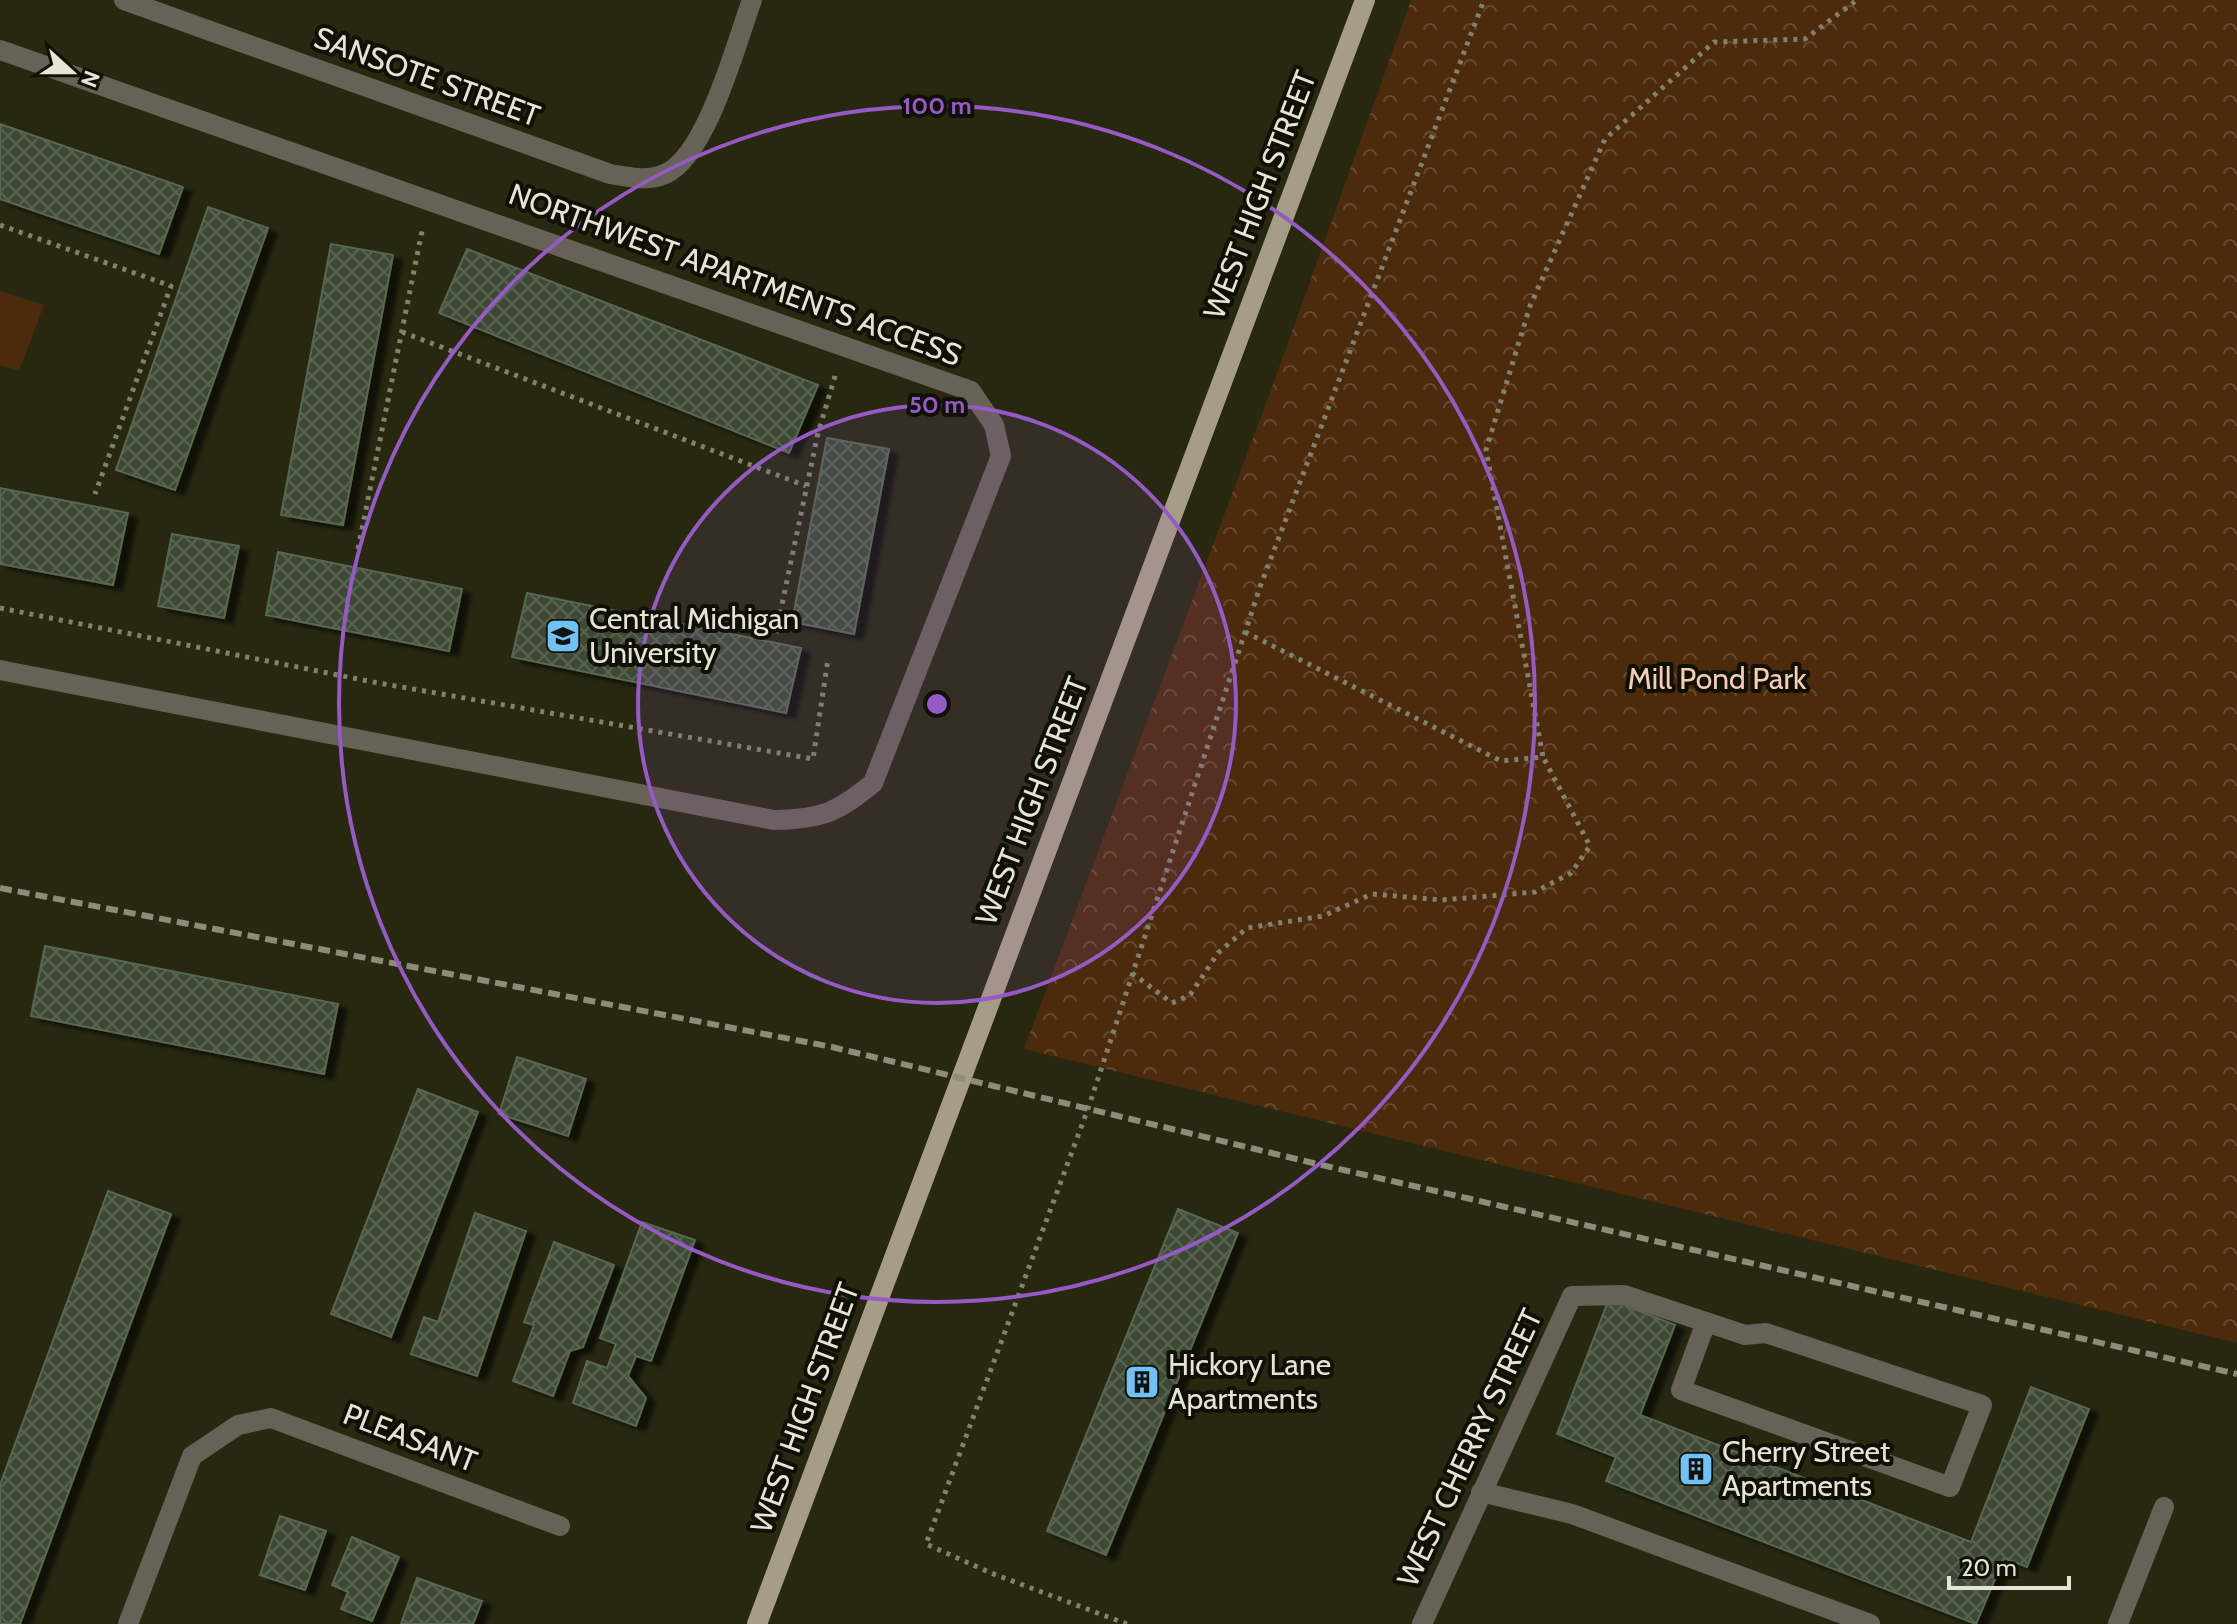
<svg xmlns="http://www.w3.org/2000/svg" width="2237" height="1624" viewBox="0 0 2237 1624" font-family="Cabin,sans-serif">
	<style>
		.park { fill: url(#park-crowns) }
		.pitch { fill: #4c2a0c }
		.building { fill: url(#building-cross-hatch); stroke: #586751; stroke-width: 2; filter: url(#shadow) }
		.lines { fill: none; stroke-linecap: round; stroke-linejoin: round }
		.path { stroke: #80816e; stroke-width: 5; stroke-dasharray: 4 6; stroke-linecap: butt }
		.minor { stroke: #676157; stroke-width: 20 }
		.major { stroke: #a79c86; stroke-width: 20 }
		.rail { stroke: #8b8c79; stroke-width: 6; stroke-dasharray: 12 6; stroke-linecap: butt }
		.ring { fill: none; stroke: #955ac5; stroke-width: 4 }
		.labels { text-anchor: middle; stroke-width: 8; stroke-linejoin: round; paint-order: stroke }
		.street-label { font-size: 30px; fill: #e4e5d6; stroke: #101007 }
		.poi-label { font-size: 30px; fill: #e4e5d6; stroke: #101007; text-anchor: start }
		.park-label { font-size: 30px; fill: #f9ceb0; stroke: #101007 }
		.centre { fill: #955ac5; stroke: #101007; stroke-width: 4 }
		.ring-label { font-size: 24px; text-anchor: middle; font-weight: bold; fill: #955ac5; stroke: #101007; stroke-width: 8; stroke-linejoin: round; paint-order: stroke }
	</style>
	<defs>
		<pattern id="park-crowns" width="20" height="18" patternUnits="userSpaceOnUse" patternTransform="scale(2)"><rect width="20" height="18" fill="#4c2a0c"/><path d="M2 6a3 3 0 1 1 6 0M12 15a3 3 0 1 1 6 0" fill="none" stroke="#66492f"/></pattern>
		<pattern id="building-cross-hatch" width="8" height="8" patternUnits="userSpaceOnUse" patternTransform="scale(2)"><rect width="8" height="8" fill="#3c4934"/><path d="M0 0l8 8M0 8l8-8" fill="none" stroke="#586351"/></pattern>
		<filter id="shadow"><feDropShadow dx="9" dy="5" stdDeviation="2" flood-color="#0009"/></filter>
	</defs>
	<rect width="100%" height="100%" fill="#282811"/>
	<path class="park" d="M1411,0H2237V1343L1024,1049L1271,390Z"/>
	<path class="pitch" d="M0,291L44,305L19,371L0,365Z"/>
	<g class="building">
		<path d="M0,124L183,187L159,254L0,199Z"/>
		<path d="M208,207L268,228L175,490L116,470Z"/>
		<path d="M331,244L393,255L343,525L281,515Z"/>
		<path d="M467,249L818,385L789,453L439,313Z"/>
		<path d="M827,438L889,449L854,634L792,622Z"/>
		<path d="M0,488L128,513L113,585L0,564Z"/>
		<path d="M172,534L239,546L224,618L158,606Z"/>
		<path d="M278,552L462,589L449,651L266,615Z"/>
		<path d="M527,593L801,648L786,713L512,657Z"/>
		<path d="M45,946L338,1004L324,1074L31,1016Z"/>
		<path d="M517,1057L586,1079L568,1136L499,1114Z"/>
		<path d="M418,1089L478,1112L391,1337L331,1314Z"/>
		<path d="M108,1191L171,1214L20,1624H0V1485Z"/>
		<path d="M1178,1209L1238,1233L1106,1555L1047,1531Z"/>
		<path d="M475,1213L526,1231L477,1376L411,1354L424,1317L438,1322Z"/>
		<path d="M642,1222L695,1240L651,1361L636,1356L628,1376L646,1398L636,1426L573,1403L587,1361L607,1368L616,1344L600,1338Z"/>
		<path d="M554,1242L614,1265L583,1347L570,1351L553,1396L513,1381L534,1325L524,1322Z"/>
		<path d="M1609,1299L1675,1325L1640,1415L1971,1542L2031,1387L2089,1409L2027,1567L2004,1558L1976,1624L1606,1481L1616,1457L1557,1434Z"/>
		<path d="M280,1516L326,1531L305,1590L260,1575Z"/>
		<path d="M352,1537L399,1557L372,1621L341,1609L348,1592L332,1585Z"/>
		<path d="M417,1578L482,1601L473,1624H401Z"/>
	</g>
	<g class="lines">
		<g class="path">
			<path d="M0,225L171,286L95,494"/>
			<path d="M402,332L806,486"/>
			<path d="M358,549L422,231"/>
			<path d="M0,608L373,682L813,759L828,659"/>
			<path d="M1245,632L1501,761L1543,757L1486,450L1530,306L1605,139L1714,42L1805,39L1857,0"/>
			<path d="M776,633L818,433L836,373"/>
			<path d="M1132,973L1172,1003L1190,995L1218,953L1247,928L1323,916L1372,894L1442,900L1535,892L1571,873L1590,846L1543,757"/>
			<path d="M1127,1624L991,1573L926,1544L1089,1106L1260,587L1484,0"/>
		</g>
		<g class="minor">
			<path d="M124,0L610,174C628,177 647,182 665,174C707,156 736,43 752,0"/>
			<path d="M0,50L971,391L994,425L1001,456L873,783C837,813 821,819 774,820L0,670"/>
			<path d="M1481,1492L1572,1514L1870,1624"/>
			<path d="M128,1624L192,1456L238,1425L271,1418L560,1526"/>
			<path d="M1422,1624L1572,1296L1624,1295L1706,1322L1681,1390L1950,1487L1982,1405L1766,1333L1745,1335L1706,1322"/>
			<path d="M2118,1624L2164,1507"/>
		</g>
		<path class="major" d="M757,1624L1365,0"/>
		<path class="rail" d="M0,888L832,1047L1313,1163L2237,1374"/>
	</g>
	<circle cx="937" cy="704" r="299" fill="#955ac5" fill-opacity=".12"/>
	<g class="ring">
		<circle cx="937" cy="704" r="299"/>
		<circle cx="937" cy="704" r="598"/>
	</g>
	<defs>
		<g id="university-square" transform="scale(1.8)"><rect x="-9" y="-9" width="18" height="18" rx="4" fill="#70c1f4" stroke="#101007"/><path d="M0-5L7-2L0 1L-7-2ZM-4 1L0 2.5L4 1V4Q0 6-4 4Z" fill="#111"/></g>
		<g id="building-square" transform="scale(1.8)"><rect x="-9" y="-9" width="18" height="18" rx="4" fill="#70c1f4" stroke="#101007"/><path d="M-4-6H4V6H1V3H-1V6H-4ZM-2.5-4.3h1.7v1.8h-1.7ZM.8-4.3h1.7v1.8H.8ZM-2.5-1h1.7V.8h-1.7ZM.8-1h1.7V.8H.8Z" fill="#111"/></g>
	</defs>
	<g fill-rule="evenodd">
		<use href="#university-square" x="563" y="636"/>
		<use href="#building-square" x="1142" y="1382"/>
		<use href="#building-square" x="1696" y="1469"/>
	</g>
	<g class="labels">
		<g class="street-label">
			<text transform="translate(427 77) rotate(20)" y="10">SANSOTE STREET</text>
			<text transform="translate(1260 195) rotate(-69)" y="10">WEST HIGH STREET</text>
			<text transform="translate(735 275) rotate(20)" y="10">NORTHWEST APARTMENTS ACCESS</text>
			<text transform="translate(1032 801) rotate(-69)" y="10">WEST HIGH STREET</text>
			<text transform="translate(805 1408) rotate(-70)" y="10">WEST HIGH STREET</text>
			<text transform="translate(410 1438) rotate(21)" y="10">PLEASANT</text>
			<text transform="translate(1470 1448) rotate(-65)" y="10">WEST CHERRY STREET</text>
		</g>
		<g class="poi-label">
			<text x="589" y="629">Central Michigan<tspan x="589" dy="34">University</tspan></text>
			<text x="1168" y="1375">Hickory Lane<tspan x="1168" dy="34">Apartments</tspan></text>
			<text x="1722" y="1462">Cherry Street<tspan x="1722" dy="34">Apartments</tspan></text>
		</g>
		<g class="park-label">
			<text x="1717" y="689">Mill Pond Park</text>
		</g>
	</g>
	<circle cx="937" cy="704" r="12" class="centre"/>
	<g class="ring-label">
		<text x="937" y="114">100 m</text>
		<text x="937" y="413">50 m</text>
	</g>
	<g transform="translate(72 72) rotate(111)" stroke="#101007" stroke-width="6" paint-order="stroke">
	<path d="M0-6L14 30L0 20L-14 30Z" fill="#e4e5d6"/>
	<text y="-12" font-size="22" font-weight="bold" text-anchor="middle" fill="#e4e5d6">N</text>
	</g>
	<path d="M1949 1576v12h120v-12" fill="none" stroke="#e4e5d6" stroke-width="4"/>
	<text x="1961" y="1576" font-size="24" fill="#e4e5d6" stroke="#101007" stroke-width="6" paint-order="stroke">20 m</text>
</svg>
